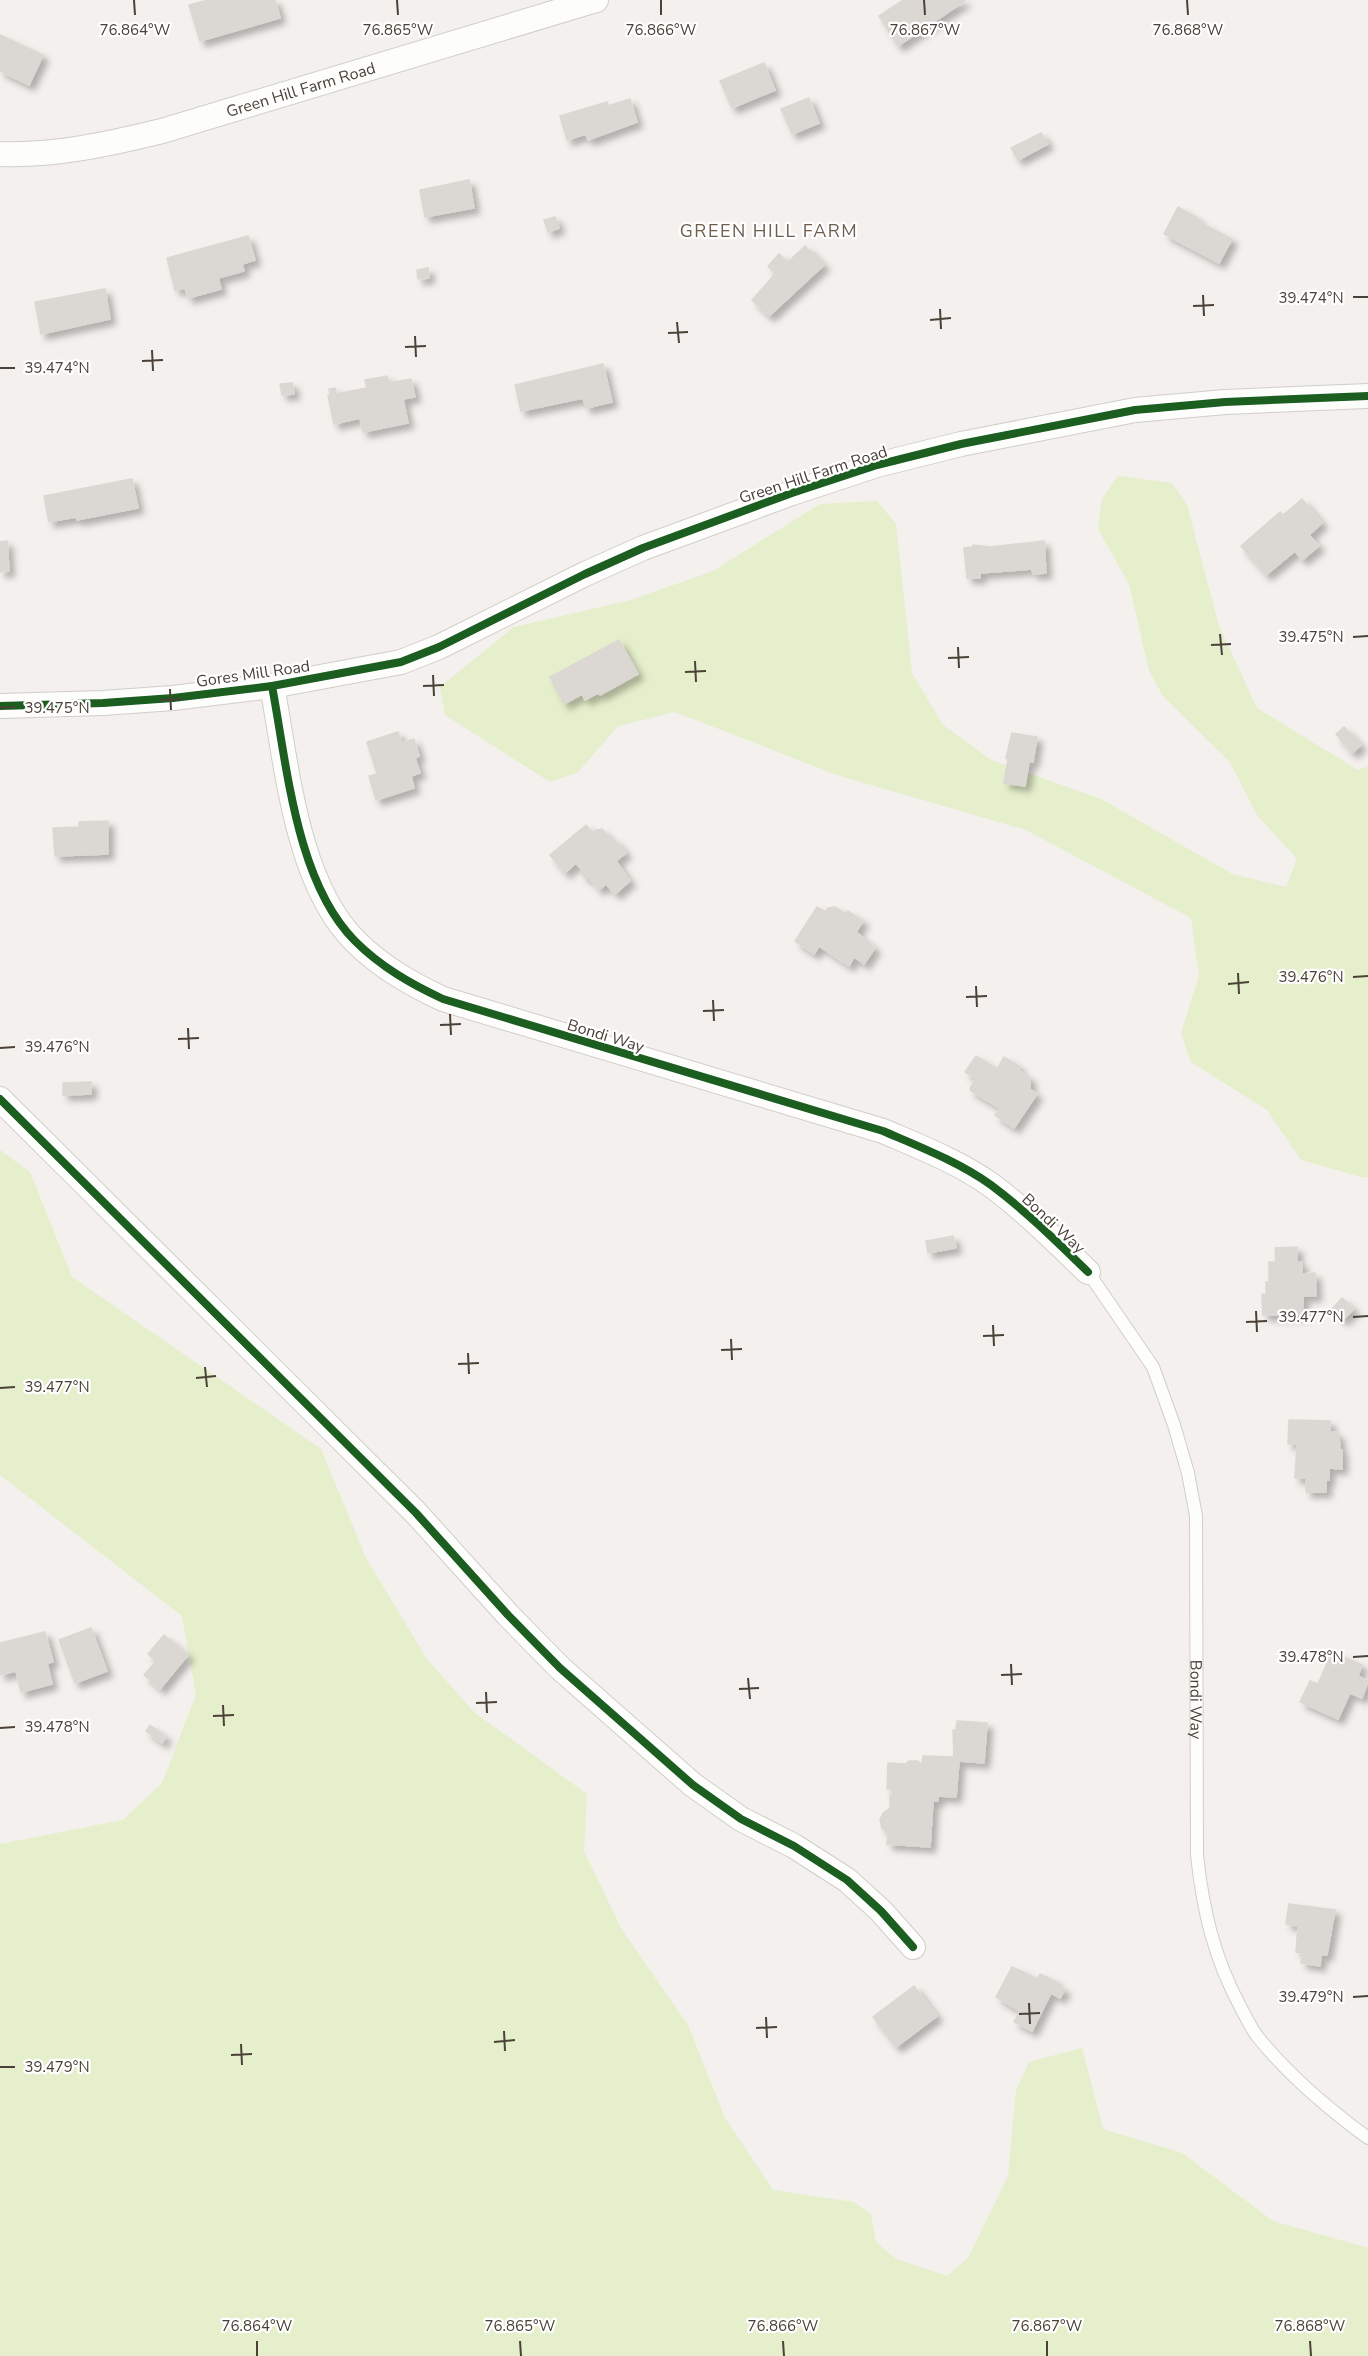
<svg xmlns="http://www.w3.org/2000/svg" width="1368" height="2356" viewBox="0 0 1368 2356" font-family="'Nunito Sans',sans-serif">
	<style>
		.green { fill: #e5efcb }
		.building { fill: #dbd7d3; stroke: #dcd7d2; stroke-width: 1.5; filter: url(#shadow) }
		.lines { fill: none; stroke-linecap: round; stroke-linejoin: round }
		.lane-casing { stroke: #d1ceca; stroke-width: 14 }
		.street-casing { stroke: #d1ceca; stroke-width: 26 }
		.lane { stroke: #fdfdfc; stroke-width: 12 }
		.street { stroke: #fdfdfc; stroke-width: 24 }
		.cycleway-casing { stroke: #fff; stroke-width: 11 }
		.cycleway { stroke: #1b5e20; stroke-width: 8 }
		.ticks { fill: none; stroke: #4b4137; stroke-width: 2 }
		.labels { text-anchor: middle; stroke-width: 4.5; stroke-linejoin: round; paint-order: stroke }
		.street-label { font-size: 16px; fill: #4b4137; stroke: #fff }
		.neighbourhood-label { font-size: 18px; letter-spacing: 1.5px; fill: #6f5d4d; stroke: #fff }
		.ticks-label { font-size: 15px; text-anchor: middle; fill: #4b4137; stroke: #fff; stroke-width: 4.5; stroke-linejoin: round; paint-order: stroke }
	</style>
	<defs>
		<filter id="shadow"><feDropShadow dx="5.5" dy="5.5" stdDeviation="3" flood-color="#0004"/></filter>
	</defs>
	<rect width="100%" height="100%" fill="#f3f0ed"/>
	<g class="green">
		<path d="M1118,476L1172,483L1187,505L1219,626L1257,708L1358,770L1368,766V1177H1361L1301,1160L1267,1110L1191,1062L1181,1033L1199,976L1191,918L1026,830L837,775L675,712L618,726L578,772L550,782L445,715L440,687L514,627L631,600L713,571L820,504L877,501L896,524L912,673L943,725L991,760L1101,799L1232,874L1286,887L1297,859L1257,815L1230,762L1163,696L1149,670L1129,584L1098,529L1102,499Z"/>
		<path d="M0,1150L30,1172L72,1277L321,1449L366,1558L427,1659L475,1713L587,1794L584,1851L622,1930L688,2025L725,2118L773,2190L854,2202L871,2214L876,2242L896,2259L947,2276L968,2258L1008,2176L1016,2090L1029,2062L1082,2048L1103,2129L1182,2153L1273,2221L1368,2248V2356H0V1844L123,1820L162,1783L196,1695L182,1616L0,1475Z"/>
	</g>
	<g class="building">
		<path d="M208,0H275L280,18L200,41L189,5Z"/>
		<path d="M903,0H964L965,1L898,46L879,16Z"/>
		<path d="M0,35L43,55L29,85L0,71Z"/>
		<path d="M764,63L775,90L732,108L720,81Z"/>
		<path d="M809,98L819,123L792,134L781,109Z"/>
		<path d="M630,99L637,122L588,140L586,134L567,140L560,116L607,102L608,106Z"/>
		<path d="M1041,133L1048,144L1018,160L1011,148Z"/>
		<path d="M469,180L474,208L425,217L420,190Z"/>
		<path d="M1178,207L1198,218L1197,221L1232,239L1219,263L1164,234Z"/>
		<path d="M555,217L559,228L548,232L544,220Z"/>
		<path d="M248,236L255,260L242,264L244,271L218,278L221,289L188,298L185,288L175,290L167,258Z"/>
		<path d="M805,246L824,265L769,316L752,300L775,274L768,266L779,254L788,262Z"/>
		<path d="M428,268L429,278L418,279L417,270Z"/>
		<path d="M105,289L110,319L41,334L35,302Z"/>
		<path d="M603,364L612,402L586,408L583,398L521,411L515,385Z"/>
		<path d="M387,376L389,383L411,379L415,397L403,399L408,423L363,432L360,418L334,424L328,396L330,395L329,389L335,388L336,394L367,388L365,380Z"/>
		<path d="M292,383L294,394L282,395L280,384Z"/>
		<path d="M132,479L138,508L77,520L76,517L49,522L44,496Z"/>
		<path d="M1302,499L1322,523L1309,535L1319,546L1302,560L1295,551L1266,575L1241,546L1280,512L1283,515Z"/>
		<path d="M7,541L9,571L0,572V542Z"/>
		<path d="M1044,541L1046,573L1033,574L1032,569L980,573V578H967L964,548L973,547V545L990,547Z"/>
		<path d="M619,640L638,674L600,695L598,693L585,700L582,694L564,704L550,677Z"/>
		<path d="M1344,727L1361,745L1352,753L1336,734Z"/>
		<path d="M398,732L402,743L414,739L419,756L415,758L420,773L411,776L414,788L376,800L369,776L377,774L367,742Z"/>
		<path d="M1012,733L1037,737L1033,762H1029L1025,786L1004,783L1008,759L1006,758Z"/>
		<path d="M108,821V854L55,856L53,828L79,827V822Z"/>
		<path d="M586,825L593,833L597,830L602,829L612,841L614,839L626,853L616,861L630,881L615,894L606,884L599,890L587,876L585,878L581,872L583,871L576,863L565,873L550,855Z"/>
		<path d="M817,907L826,912L828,908L835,907L846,914L848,911L863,921L856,932L875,948L864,964L854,957L849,966L819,946L814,954L795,941Z"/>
		<path d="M976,1056L997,1069L1004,1057L1020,1067L1018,1070L1030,1078V1089L1037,1094L1014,1128L995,1115L1000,1108L971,1091L970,1088L976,1079L965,1072Z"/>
		<path d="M91,1082V1094L63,1095V1083Z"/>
		<path d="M953,1236L956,1248L928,1253L926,1241Z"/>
		<path d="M1297,1247V1262H1302V1274L1315,1273L1316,1296H1303V1315H1263L1262,1294L1266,1295V1282H1269V1262H1276L1275,1248Z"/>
		<path d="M1342,1298L1354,1309L1343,1320L1331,1310Z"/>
		<path d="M1289,1420L1330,1421V1432H1336L1339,1437L1340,1450H1342V1469L1329,1468V1480H1326V1492H1306V1478H1295L1297,1444H1288Z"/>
		<path d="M91,1628L107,1671L75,1683L59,1640Z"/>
		<path d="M45,1632L53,1662L47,1663L52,1684L21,1692L16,1671L0,1675V1643Z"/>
		<path d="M164,1635L188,1655L160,1689L144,1675L156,1661L148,1654Z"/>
		<path d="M1332,1652L1362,1665L1358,1676L1368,1681L1362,1698L1350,1693L1338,1719L1300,1702L1310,1681L1318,1684Z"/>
		<path d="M957,1721L987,1723L984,1763L959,1761L956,1797L938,1796V1801H933L930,1847L887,1844L888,1833L882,1828L880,1820L883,1813L890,1808V1796H892L893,1789H887L888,1763L906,1764L909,1761H918L922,1766L923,1756L954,1757L953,1730H956Z"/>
		<path d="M150,1725L166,1737L162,1743L146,1731Z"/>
		<path d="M1289,1904L1335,1910L1327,1955H1321L1320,1966L1301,1963L1303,1953L1296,1952L1298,1926L1286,1924Z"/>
		<path d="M1012,1967L1038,1979L1040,1974L1057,1982L1056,1985L1065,1989L1060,1998L1051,1993L1032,2031L1014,2022L1020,2011L996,1997Z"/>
		<path d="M914,1986L937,2016L896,2047L873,2017Z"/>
	</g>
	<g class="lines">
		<g class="lane-casing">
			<g id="lane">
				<path id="s1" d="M1088,1272L1153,1367L1174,1425L1188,1473L1196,1516L1197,1855C1203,1911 1214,1958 1241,2008C1246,2017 1251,2028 1257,2036C1289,2076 1327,2108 1368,2138"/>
			</g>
		</g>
		<g class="street-casing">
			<g id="street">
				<path id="s2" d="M0,154C55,156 109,144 162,131L596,0"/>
				<path d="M272,686C287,765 296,882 355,941C381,967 411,984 443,999L883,1131C920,1147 959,1162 991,1185C1026,1211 1057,1242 1088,1272"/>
				<path d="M0,706L103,703L173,698L272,686L401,662L439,647L585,574L643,548L792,493L877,465L961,444L1135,410L1225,402L1368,396"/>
				<path d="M0,1099L416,1513L508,1615L560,1668L693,1785L741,1819L794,1846L847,1880L881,1911L913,1947"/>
			</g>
		</g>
		<use href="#lane" class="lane"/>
		<use href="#street" class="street"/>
		<g class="cycleway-casing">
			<g id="cycleway">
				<path d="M272,686C287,765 296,882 355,941C381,967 411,984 443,999L883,1131C920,1147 959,1162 991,1185C1026,1211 1057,1242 1088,1272"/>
				<path d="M0,706L103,703L173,698L272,686L401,662L439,647L585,574L643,548L792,493L877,465L961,444L1135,410L1225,402L1368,396"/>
				<path d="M0,1099L416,1513L508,1615L560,1668L693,1785L741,1819L794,1846L847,1880L881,1911L913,1947"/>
			</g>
		</g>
		<use href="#cycleway" class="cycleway"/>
	</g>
	<path class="ticks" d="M134,0L135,15M397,0L398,15M661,0V15M924,0L925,15M1187,0L1188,15M1203,295L1204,316M1353,297H1368M1193,306L1214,305M940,309L941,329M930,320L951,318M677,322L679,343M668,333L688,332M415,336L416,357M405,347L426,346M152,350L153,371M142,361L163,360M0,368H15M1220,634L1222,655M1353,637L1368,636M1211,645L1231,644M958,647L959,668M948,658L969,657M695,661L696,682M685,672L706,671M433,675L434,696M423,686L444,685M170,689L171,710M160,700L181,699M0,708L15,707M1238,973L1239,994M1353,977L1368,976M1228,984L1249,982M976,986L977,1007M966,997L987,996M713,1000L714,1021M703,1011L724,1010M450,1014L451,1035M440,1025L461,1024M188,1028L189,1049M178,1039L199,1038M0,1048L15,1047M1256,1311L1257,1332M1353,1317L1368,1316M1246,1322L1267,1321M993,1325L994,1346M983,1336L1004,1335M731,1339L732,1360M721,1350L742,1349M468,1353L469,1374M458,1364L479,1363M205,1367L207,1387M196,1378L216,1376M0,1388L15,1387M1353,1657L1368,1656M1011,1664L1012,1685M1001,1675L1022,1674M748,1678L750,1699M739,1689L759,1688M486,1692L487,1713M476,1703L497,1702M223,1705L224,1726M213,1716L234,1715M0,1728L15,1727M1353,1997L1368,1996M1029,2003L1030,2024M1019,2014L1040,2013M766,2017L767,2038M756,2028L777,2027M504,2031L505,2051M494,2042L515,2040M241,2044L242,2065M231,2055L252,2054M0,2067H15M257,2341V2356M520,2341L521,2356M783,2341L784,2356M1047,2341V2356M1310,2341L1311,2356"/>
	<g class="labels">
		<g class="street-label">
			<text dy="6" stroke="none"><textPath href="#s2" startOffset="309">Green Hill Farm Road</textPath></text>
			<text transform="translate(813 474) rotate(-18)" y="6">Green Hill Farm Road</text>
			<text transform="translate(253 673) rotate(-8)" y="6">Gores Mill Road</text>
			<text transform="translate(606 1035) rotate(17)" y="6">Bondi Way</text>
			<text transform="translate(1054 1223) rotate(43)" y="6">Bondi Way</text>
			<text dy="6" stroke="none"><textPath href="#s1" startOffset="454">Bondi Way</textPath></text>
		</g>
		<g class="neighbourhood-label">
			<text x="769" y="237">GREEN HILL FARM</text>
		</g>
	</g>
	<g class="ticks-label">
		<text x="135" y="35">76.864°W</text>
		<text x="398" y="35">76.865°W</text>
		<text x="661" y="35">76.866°W</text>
		<text x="925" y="35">76.867°W</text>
		<text x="1188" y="35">76.868°W</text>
		<text x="1311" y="303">39.474°N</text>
		<text x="57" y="373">39.474°N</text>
		<text x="1311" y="642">39.475°N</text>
		<text x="57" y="713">39.475°N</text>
		<text x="1311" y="982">39.476°N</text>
		<text x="57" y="1052">39.476°N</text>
		<text x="1311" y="1322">39.477°N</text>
		<text x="57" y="1392">39.477°N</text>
		<text x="1311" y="1662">39.478°N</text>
		<text x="57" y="1732">39.478°N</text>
		<text x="1311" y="2002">39.479°N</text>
		<text x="57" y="2072">39.479°N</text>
		<text x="257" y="2331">76.864°W</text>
		<text x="520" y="2331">76.865°W</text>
		<text x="783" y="2331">76.866°W</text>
		<text x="1047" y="2331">76.867°W</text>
		<text x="1310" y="2331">76.868°W</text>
	</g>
</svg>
